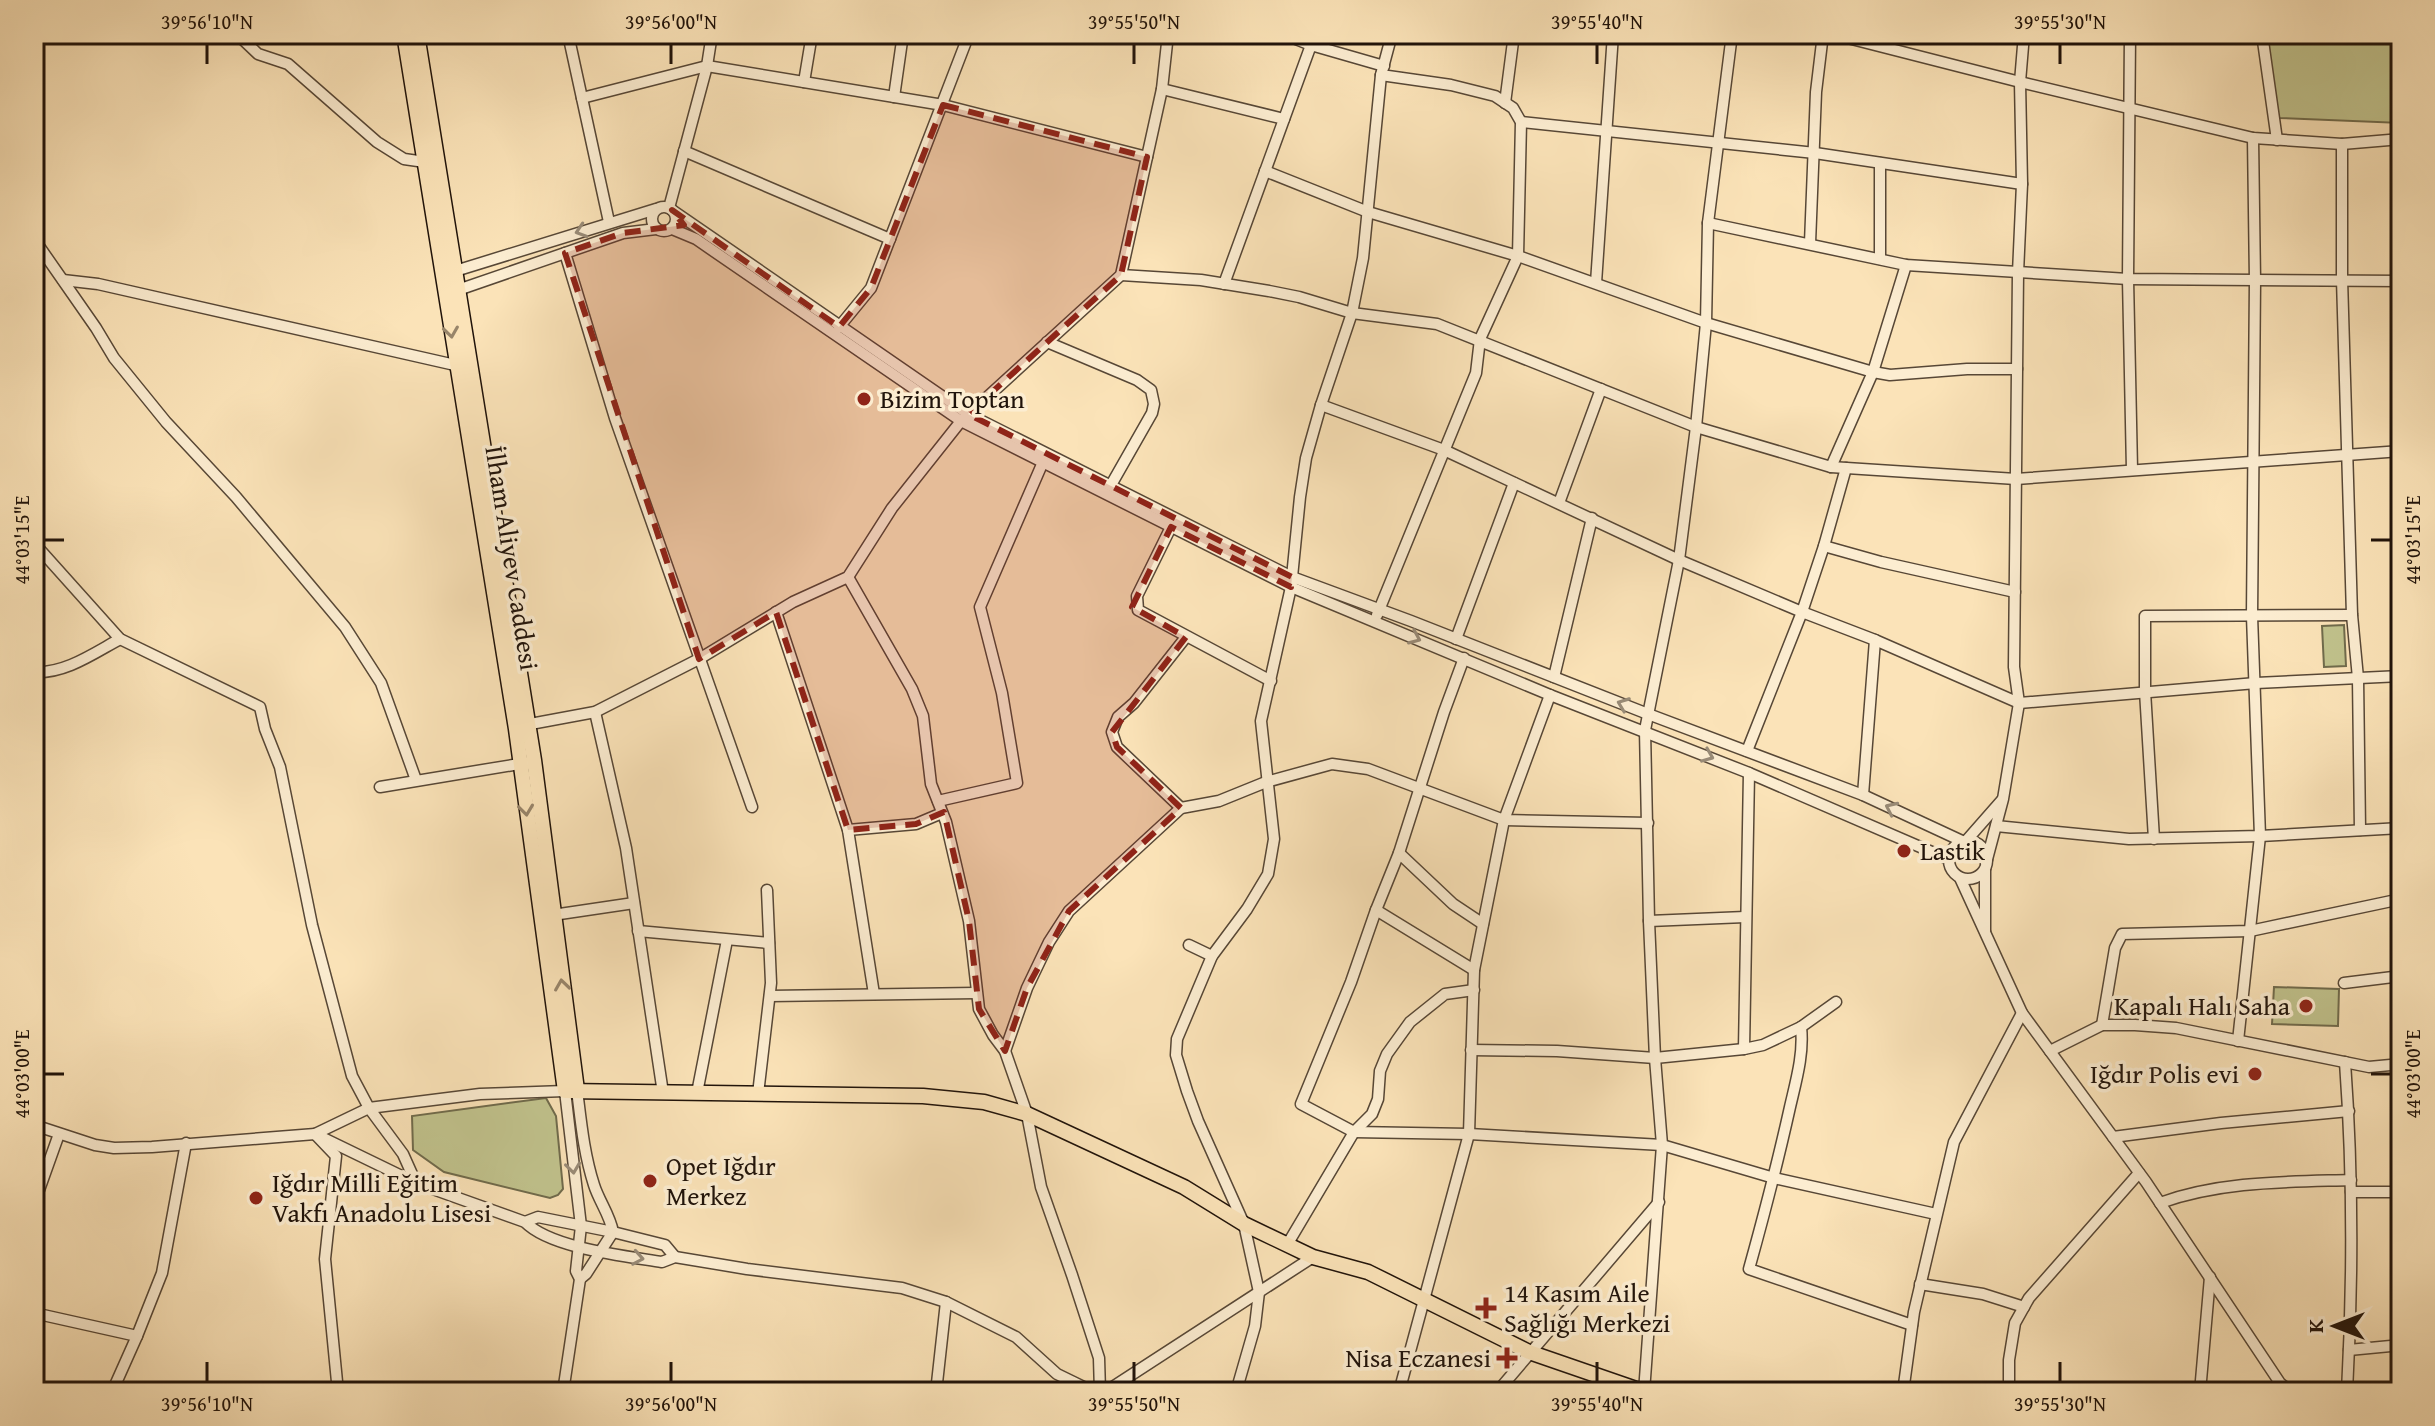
<svg xmlns="http://www.w3.org/2000/svg" width="2435" height="1426" viewBox="0 0 2435 1426" font-family="'Gentium Book Plus',serif">
	<style>
		.green { fill: #c1c38d; stroke: #706b4c; stroke-width: 2 }
		.lines { fill: none; stroke-linecap: round; stroke-linejoin: round }
		.minor-casing { stroke: #574736; stroke-width: 13 }
		.major-casing { stroke: #20130a; stroke-width: 17 }
		.minor { stroke: #fcedd1; stroke-width: 10 }
		.major { stroke: #fbe3b8; stroke-width: 14 }
		.oneway { stroke: #998b77 }
		.oneway2 { stroke: #98856a }
		.marked { fill: #8f2418; fill-opacity: 0.2; stroke: #8f2418; stroke-width: 6; stroke-dasharray: 16 10; stroke-linejoin: round }
		.ticks { fill: none; stroke: #20130a; stroke-width: 3 }
		.poi-dot { fill: #8f2418; stroke: #fcedd1; stroke-width: 3 }
		.labels { text-anchor: middle; stroke-width: 7; stroke-linejoin: round; paint-order: stroke }
		.poi-label { font-size: 26px; fill: #20130a; stroke: #fcedd1; text-anchor: start }
		.street-label { font-size: 26px; fill: #20130a; stroke: #fcedd1 }
		.neatline { fill: none; stroke: #20130a; stroke-width: 3 }
		.ticks-label { font-size: 20px; text-anchor: middle; fill: #20130a }
	</style>
	<rect width="100%" height="100%" fill="#fbe3b8"/>
	<filter id="stains"><feTurbulence type="fractalNoise" baseFrequency=".0025" numOctaves="4"/><feColorMatrix values="0 0 0 0 .2 0 0 0 0 .09 0 0 0 0 .02 0 0 0 .5 -.17"/></filter>
	<radialGradient id="worn" r=".72"><stop offset=".6" stop-color="#630" stop-opacity="0"/><stop offset="1" stop-color="#630" stop-opacity=".3"/></radialGradient>
	<g class="green">
		<path d="M2259,34H2401V123L2279,118Z"/>
		<path d="M2344,625L2346,666L2324,667L2322,626Z"/>
		<path d="M2274,987L2339,989L2338,1026L2272,1024Z"/>
		<path d="M546,1098L556,1116L563,1189L558,1195L550,1198L444,1172L413,1150L412,1116Z"/>
	</g>
	<g class="lines">
		<g class="minor-casing">
			<g id="minor">
				<path d="M237,34L258,54L288,64L377,142L404,159L425,162"/>
				<path d="M568,34L609,222"/>
				<path d="M1283,34L1311,45"/>
				<path d="M1832,34L2020,82L2253,138L2342,144L2401,139"/>
				<path d="M2130,34L2128,279L2132,470"/>
				<path d="M2262,34L2277,140"/>
				<path d="M804,82L812,34"/>
				<path d="M1162,89L1284,119"/>
				<path d="M894,97L903,34"/>
				<path d="M582,98L707,66L943,105L1147,157"/>
				<path d="M1505,103L1514,34"/>
				<path d="M1521,122L1815,153L2022,184"/>
				<path d="M2342,144V279L2352,615L2358,678L2360,830"/>
				<path d="M684,151L890,239"/>
				<path d="M1265,171L1368,212L1518,256L1706,323L1873,372L1890,375L1967,369H2017"/>
				<circle cx="664" cy="219" r="12"/>
				<path d="M669,208L707,66L712,34"/>
				<path d="M672,210L968,414L1292,577L1411,621L1648,714L1863,795L1962,841"/>
				<path d="M1708,223L1906,265L2128,279L2401,281"/>
				<path d="M672,229L696,239L961,421L1291,587L1550,695L1749,773L1948,859"/>
				<path d="M34,239L96,328L114,358L166,422L236,497L345,627L381,683L416,780"/>
				<path d="M1810,243L1816,92L1823,34"/>
				<path d="M565,253L615,418L752,807"/>
				<path d="M1880,259V163"/>
				<path d="M452,272L656,209"/>
				<path d="M1121,275L1201,280L1269,291L1299,297L1352,313L1437,324L1696,427L1831,467L2016,479L2401,451"/>
				<path d="M63,280L98,284L455,365"/>
				<path d="M1596,283L1613,34"/>
				<path d="M1224,284L1311,45L1384,66"/>
				<path d="M455,291L623,233L656,229"/>
				<path d="M839,327L871,288L969,34"/>
				<path d="M1047,342L1137,380L1151,390L1154,404L1152,413L1111,485"/>
				<path d="M1321,405L1444,450L1679,560L1802,612L1875,640L2019,703L2256,683L2401,676"/>
				<path d="M1831,467L1873,372L1906,265"/>
				<path d="M1559,503L1601,389"/>
				<path d="M1171,527L1137,596L1138,610L1271,681"/>
				<path d="M34,543L120,639L260,707L265,729L280,767L312,925L352,1076L369,1108L403,1154L416,1183"/>
				<path d="M1824,546L1881,562L2015,592"/>
				<path d="M848,577L912,689L923,716L931,784L946,822L969,921L979,1009L993,1035L1005,1051L1027,1114L1041,1187L1072,1275L1099,1358L1100,1392"/>
				<path d="M776,612L848,830L874,994"/>
				<path d="M1377,615L1476,373L1480,339L1518,256L1521,122L1513,108L1495,96L1451,85L1381,75"/>
				<path d="M1456,639L1514,483"/>
				<path d="M1464,658L1444,712L1399,853L1376,910L1351,982L1301,1104L1354,1132L1469,1134L1662,1145L1774,1178L1936,1214"/>
				<path d="M34,672C65,674 94,653 120,639"/>
				<path d="M1554,677L1592,518"/>
				<path d="M595,712L626,848L663,1093"/>
				<path d="M525,725L595,712L699,659L793,602L848,577L892,508L961,421L1121,275L1162,89L1168,34"/>
				<path d="M1747,751L1802,612L1824,546L1846,468"/>
				<path d="M380,787L525,763"/>
				<path d="M1863,795L1875,640"/>
				<path d="M938,801L1017,783L1002,693L980,607L1043,462"/>
				<path d="M1181,808L1117,747L1112,732L1118,717L1134,703L1186,637"/>
				<path d="M1996,826L2129,839L2260,836L2401,828"/>
				<path d="M848,830L916,824L942,813"/>
				<path d="M2154,839L2145,691V616L2352,615"/>
				<circle cx="1968" cy="860" r="19"/>
				<path d="M1966,841L2002,800"/>
				<path d="M1399,853L1453,904L1483,924"/>
				<path d="M1986,863L2003,799L2019,703L2014,667L2018,273L2022,184L2020,82L2024,34"/>
				<path d="M1985,870V931"/>
				<path d="M1960,878L2022,1013L2146,1182L2280,1383L2291,1392"/>
				<path d="M1376,910L1474,970"/>
				<path d="M553,915L634,903"/>
				<path d="M1649,921L1745,917"/>
				<path d="M638,931L769,943"/>
				<path d="M1189,945L1212,956"/>
				<path d="M2344,983L2401,976"/>
				<path d="M770,996L976,993"/>
				<path d="M2102,1025L2115,948L2122,934L2250,931L2401,899"/>
				<path d="M1801,1027C1804,1054 1796,1081 1790,1107C1778,1161 1764,1215 1749,1269L1912,1325"/>
				<path d="M2238,1041L2260,836L2252,616L2255,281L2253,138"/>
				<path d="M1744,1049L1749,773"/>
				<path d="M1471,1050L1557,1051L1655,1058L1744,1049L1763,1045L1801,1027L1836,1002"/>
				<path d="M1005,1051L1027,988L1049,942L1069,911L1181,808L1219,801L1266,782L1332,764L1368,769L1504,820L1648,823"/>
				<path d="M2050,1051L2102,1025H2135L2176,1028L2369,1067L2401,1064"/>
				<path d="M2345,1062C2353,1172 2353,1282 2347,1392"/>
				<path d="M577,1090C581,1122 584,1154 594,1185C599,1201 610,1215 613,1232L586,1274L580,1279"/>
				<path d="M697,1093L727,940"/>
				<path d="M758,1094L771,983L767,890"/>
				<path d="M34,1125L95,1145L114,1148L152,1147L315,1134L416,1183L525,1222C550,1248 625,1256 662,1262L675,1257L747,1269L902,1288L946,1302L1016,1337L1057,1374L1094,1392"/>
				<path d="M2113,1137L2221,1123L2349,1111"/>
				<path d="M2351,1192H2401"/>
				<path d="M2160,1203C2221,1181 2287,1182 2351,1180"/>
				<path d="M34,1204L59,1134"/>
				<path d="M525,1222L538,1217L613,1232L665,1245L675,1257"/>
				<path d="M1287,1245L1354,1132L1372,1114L1378,1099L1380,1071L1387,1054L1410,1022L1445,994L1474,990"/>
				<path d="M1920,1284L1983,1294L2024,1307"/>
				<path d="M34,1313L137,1336"/>
				<path d="M2349,1350L2401,1345"/>
				<path d="M34,1389L87,1392"/>
				<path d="M112,1392L137,1336L162,1273L186,1143"/>
				<path d="M338,1392L325,1259L336,1156L315,1134L369,1108L480,1094L565,1091L581,1226L576,1271L580,1279L563,1392"/>
				<path d="M936,1392L946,1302"/>
				<path d="M1105,1392L1313,1257"/>
				<path d="M1236,1392L1255,1326L1259,1292L1244,1224L1198,1121L1187,1091L1176,1055L1177,1039L1212,956L1247,909L1268,874L1274,839L1261,721L1291,587L1300,497L1306,458L1321,405L1352,313L1363,258L1381,75L1392,34"/>
				<path d="M1399,1392L1469,1134L1474,970L1504,820L1550,695"/>
				<path d="M1497,1392L1659,1202"/>
				<path d="M1644,1392L1662,1145L1655,1058L1649,921L1645,730L1679,560L1696,427L1706,323L1708,223L1732,34"/>
				<path d="M1903,1392L1914,1312L1954,1142L2022,1013"/>
				<path d="M2009,1392V1360L2015,1323L2029,1298L2139,1173"/>
				<path d="M2200,1392L2210,1277"/>
			</g>
		</g>
		<g class="major-casing">
			<g id="major">
				<path d="M404,34L516,729L565,1091L923,1096L984,1102L1027,1114L1184,1187L1244,1224L1313,1257L1368,1272L1529,1352L1645,1392"/>
				<path d="M417,34L534,760L577,1090"/>
			</g>
		</g>
		<use href="#minor" class="minor"/>
		<use href="#major" class="major"/>
	</g>
	<defs><path id="oneway-chevron" d="M-2-3.5L2.5 0L-2 3.5" fill="none" stroke-width="1.6" stroke-linecap="round" stroke-linejoin="round" transform="scale(2)"/></defs>
	<g class="oneway">
		<use href="#oneway-chevron" transform="translate(581 231) rotate(162)"/>
		<use href="#oneway-chevron" transform="translate(1415 638) rotate(23)"/>
		<use href="#oneway-chevron" transform="translate(1623 704) rotate(-159)"/>
		<use href="#oneway-chevron" transform="translate(1708 756) rotate(22)"/>
		<use href="#oneway-chevron" transform="translate(1891 808) rotate(-155)"/>
		<use href="#oneway-chevron" transform="translate(573 1168) rotate(83)"/>
		<use href="#oneway-chevron" transform="translate(638 1258) rotate(10)"/>
	</g>
	<g class="oneway2">
		<use href="#oneway-chevron" transform="translate(451 332) rotate(82)"/>
		<use href="#oneway-chevron" transform="translate(526 810) rotate(83)"/>
		<use href="#oneway-chevron" transform="translate(562 985) rotate(-98)"/>
	</g>
	<path class="marked" d="M943,105L1147,157L1121,275L968,414L1292,577L1291,587L1171,527L1132,607L1186,637L1112,732L1117,747L1181,808L1069,911L1027,988L1005,1051L979,1009L969,921L944,812L916,824L848,830L776,612L699,659L565,253L623,233L684,225L672,210L839,327L871,288Z"/>
	<path class="ticks" d="M207,44V64M671,44V64M1134,44V64M1597,44V64M2060,44V64M44,540H64M2371,540H2391M44,1074H64M2371,1074H2391M207,1362V1382M671,1362V1382M1134,1362V1382M1597,1362V1382M2060,1362V1382"/>
	<g class="poi-dot">
		<circle cx="864" cy="399" r="8"/>
		<circle cx="1904" cy="851" r="8"/>
		<circle cx="2306" cy="1006" r="8"/>
		<circle cx="2255" cy="1074" r="8"/>
		<circle cx="650" cy="1181" r="8"/>
		<circle cx="256" cy="1198" r="8"/>
		<path d="M1482 1296h8v8h8v8h-8v8h-8v-8h-8v-8h8z"/>
		<path d="M1503 1346h8v8h8v8h-8v8h-8v-8h-8v-8h8z"/>
	</g>
	<g class="labels">
		<g class="poi-label">
			<text x="880" y="408">Bizim Toptan</text>
			<text x="1920" y="860">Lastik</text>
			<text x="2290" y="1015" text-anchor="end">Kapalı Halı Saha</text>
			<text x="2239" y="1083" text-anchor="end">Iğdır Polis evi</text>
			<text x="666" y="1175">Opet Iğdır<tspan x="666" dy="30">Merkez</tspan></text>
			<text x="272" y="1192">Iğdır Milli Eğitim<tspan x="272" dy="30">Vakfı Anadolu Lisesi</tspan></text>
			<text x="1504" y="1302">14 Kasım Aile<tspan x="1504" dy="30">Sağlığı Merkezi</tspan></text>
			<text x="1491" y="1367" text-anchor="end">Nisa Eczanesi</text>
		</g>
		<g class="street-label">
			<text transform="translate(512 558) rotate(81)" y="9">İlham Aliyev Caddesi</text>
		</g>
	</g>
	<rect width="2435" height="1426" fill="none" stroke="#fbe3b8" stroke-width="88"/>
	<g transform="translate(2335 1326) rotate(270)" stroke="#fcedd1" stroke-width="6" paint-order="stroke">
	<path d="M0-6L14 30L0 20L-14 30Z" fill="#20130a"/>
	<text y="-12" font-size="22" font-weight="bold" text-anchor="middle" fill="#20130a">K</text>
	</g>
	<rect x="44" y="44" width="2347" height="1338" class="neatline"/>
	<g class="ticks-label">
		<text x="207" y="29">39°56'10"N</text>
		<text x="671" y="29">39°56'00"N</text>
		<text x="1134" y="29">39°55'50"N</text>
		<text x="1597" y="29">39°55'40"N</text>
		<text x="2060" y="29">39°55'30"N</text>
		<text transform="translate(2413 540) rotate(-90)" y="7">44°03'15"E</text>
		<text transform="translate(22 540) rotate(-90)" y="7">44°03'15"E</text>
		<text transform="translate(2413 1074) rotate(-90)" y="7">44°03'00"E</text>
		<text transform="translate(22 1074) rotate(-90)" y="7">44°03'00"E</text>
		<text x="207" y="1411">39°56'10"N</text>
		<text x="671" y="1411">39°56'00"N</text>
		<text x="1134" y="1411">39°55'50"N</text>
		<text x="1597" y="1411">39°55'40"N</text>
		<text x="2060" y="1411">39°55'30"N</text>
	</g>
	<rect width="100%" height="100%" filter="url(#stains)"/>
	<rect width="100%" height="100%" fill="url(#worn)"/>
</svg>
